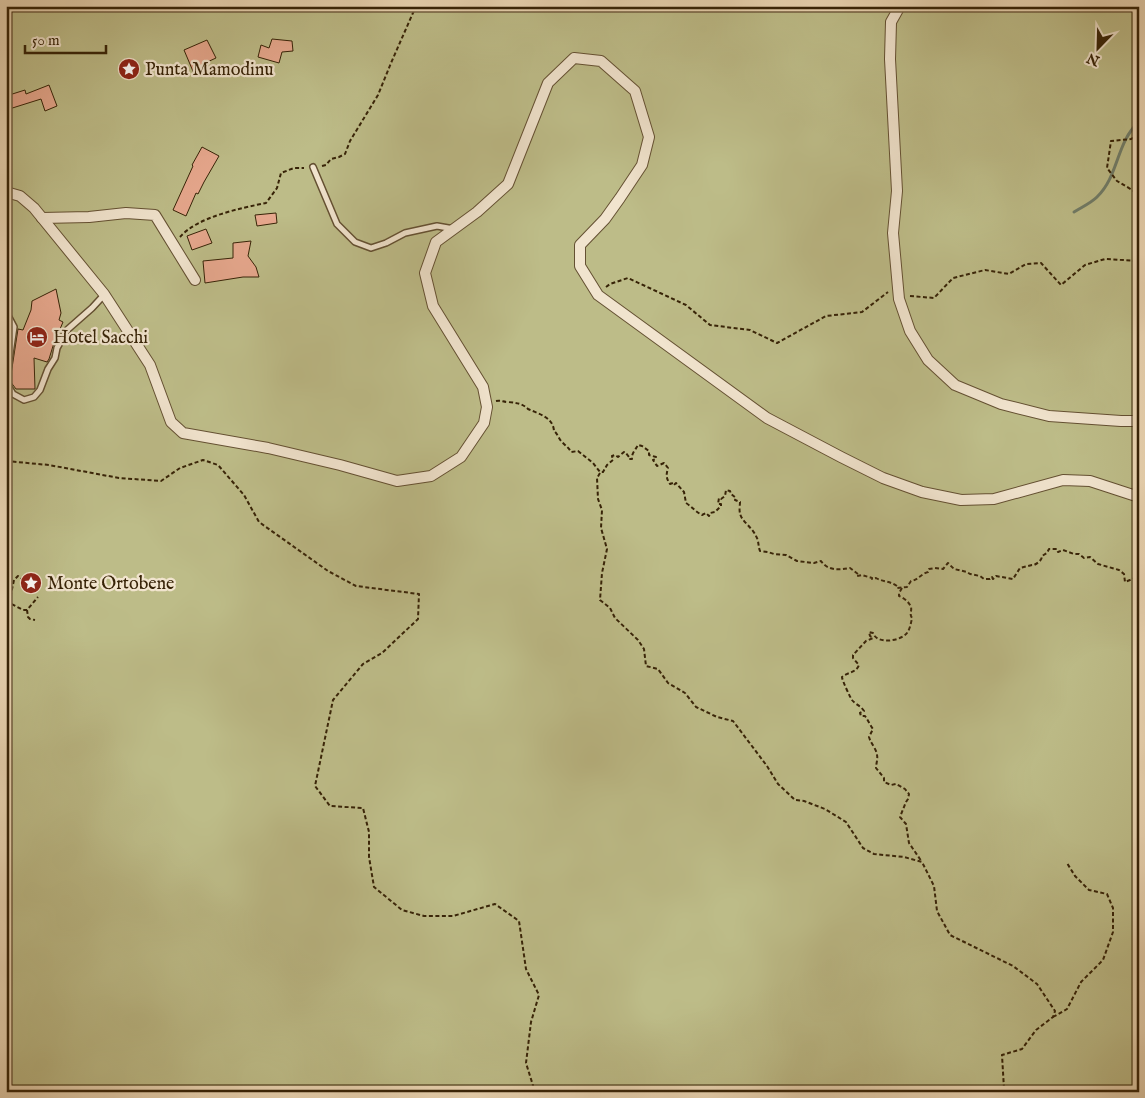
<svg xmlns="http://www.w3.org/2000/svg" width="1145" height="1098" viewBox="0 0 1145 1098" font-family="'IM FELL English',serif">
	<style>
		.green { fill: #bdbc88; stroke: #7a7048 }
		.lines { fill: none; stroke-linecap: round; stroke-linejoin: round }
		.stream { stroke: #717d69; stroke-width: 3 }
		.building { fill: #e7a88e; stroke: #372307 }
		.lane-casing { stroke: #645032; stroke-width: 8 }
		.street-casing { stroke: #645032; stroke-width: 12 }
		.path { stroke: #372307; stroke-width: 2; stroke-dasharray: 4 2.5; stroke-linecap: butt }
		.lane { stroke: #f1e4ce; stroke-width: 5 }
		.street { stroke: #f1e4ce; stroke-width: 10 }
		.labels { text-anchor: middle; stroke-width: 4.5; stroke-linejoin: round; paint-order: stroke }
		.poi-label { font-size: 18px; fill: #372307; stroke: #f1e4ce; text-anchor: start }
	</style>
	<rect width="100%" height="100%" fill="#ead5b3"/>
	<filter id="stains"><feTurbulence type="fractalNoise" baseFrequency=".004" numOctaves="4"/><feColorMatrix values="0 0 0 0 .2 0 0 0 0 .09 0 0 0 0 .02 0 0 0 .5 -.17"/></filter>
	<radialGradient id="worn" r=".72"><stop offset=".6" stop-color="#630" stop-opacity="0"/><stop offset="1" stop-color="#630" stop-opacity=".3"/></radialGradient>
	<rect class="green" x="6" y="6" width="1133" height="1086"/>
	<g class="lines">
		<path class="stream" d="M1074,212C1082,207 1091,203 1097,197C1119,176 1116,142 1139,122"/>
	</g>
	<g class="building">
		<path d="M272,39L292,41L293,51L282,52L279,63L258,57L261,45L269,48Z"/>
		<path d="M207,40L216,58L205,63L208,70L195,76L184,50Z"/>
		<path d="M49,85L57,106L45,111L41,99L6,110V96L25,90L26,94Z"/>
		<path d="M202,147L219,156L204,182L198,194L196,193L186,216L173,210L193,166L192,165Z"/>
		<path d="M276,213L277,223L257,226L255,215Z"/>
		<path d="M206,229L212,243L192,250L187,236Z"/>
		<path d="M251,241L248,256L256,267L259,277H243L205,283L203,261L233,258V243Z"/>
		<path d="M56,289L61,313L59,320L63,322L53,346L49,359L47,362L34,358L35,389H16L10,381L18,329L23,330L31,310L32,301Z"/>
	</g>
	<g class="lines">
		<g class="lane-casing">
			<g id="lane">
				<path d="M313,167L337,224L355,242L371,248L386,243L405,233L437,226L454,229"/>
				<path d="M6,312L14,327L6,381"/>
				<path d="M6,382L13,394L24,400L34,397L40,390L48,369L55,358L57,348L67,330L92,308L104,295"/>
			</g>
		</g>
		<g class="street-casing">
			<g id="street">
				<path d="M900,6L891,22L890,59L897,191L893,233L899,299L910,331L928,360L955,385L1001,404L1049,416L1121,421H1139"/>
				<path d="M6,192L20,196L34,208L104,294L150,365L171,422L183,433L268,448L340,465L397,481L431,476L461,457L484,423L487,407L483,387L433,306L425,273L436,242L477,212L508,184L548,83L574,58L601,61L635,91L649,137L642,165L620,198L605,219L580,245V266L598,295L767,418L841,457L883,478L922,492L961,500L994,499L1063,480L1090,481L1139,497"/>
				<path d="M42,218L89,217L126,213L155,215L195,280"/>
			</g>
		</g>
		<g class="path">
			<path d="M1139,135L1131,139L1111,141L1107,168L1117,181L1139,194"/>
			<path d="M322,166L326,165L331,159L339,157L345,154L350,141L378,95L391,63L416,6"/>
			<path d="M180,237C197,217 241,208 266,203L277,188L281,173L294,168H304"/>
			<path d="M606,287L610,284L628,278L686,305L710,325L750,330L777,343L826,316L862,312L888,292"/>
			<path d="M910,296L934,298L953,278L985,270L1009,274L1026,264L1041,263L1061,285L1085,265L1105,259L1139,261"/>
			<path d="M496,401C501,400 503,402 508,402C516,403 522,403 528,409C539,414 553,417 554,431C558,434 559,440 563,443C566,446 569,448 571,452L578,451L593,463L600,472H603L607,465L613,460L612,456L615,455L618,457L624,452H625L629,457V459H632C631,454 636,449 638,445L642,446L649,451V455L656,457V459L653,460L657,466L664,463L665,464L668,468C666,475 666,478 670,484L673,483L674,485L676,483L684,492L686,503C692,507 696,512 702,515L706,513L709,516L710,513L715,512L721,506V504H718L719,498L721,499L725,496L726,490L730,491L731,494L736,498L735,500L740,502C740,505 739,510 740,513C741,521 752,527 756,536C759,541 758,546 760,551L768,552L774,554L786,555L797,561L814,563L821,561C828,571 839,570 850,568L858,574L857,576L862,575L872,578V579L876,578C883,582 890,581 897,586V588L907,587L911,581C918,580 921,574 928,572L929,569L935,568L943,569L948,563L954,569L967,572L970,574L980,576L984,579H990L992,577L993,579L996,576L1013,579L1020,568L1032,565H1034C1038,563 1042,560 1042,556L1047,553L1049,549H1057L1058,552L1063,550L1074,554H1079L1084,558L1090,557L1098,564L1119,570L1124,574L1125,582L1135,578L1139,580"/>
			<path d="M6,461L49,465L119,478L161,481L180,468L203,460L218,465L244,495L259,522L328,571L356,586L419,594L418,619L382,653L363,664L333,700L315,786L330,806L363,808L369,832V857L374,887L402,910L424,916H453L495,904L519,921L526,969L539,995L531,1022L526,1063L535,1092"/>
			<path d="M600,473L597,478L598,499L602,510L601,528L607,549L602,573L600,600L610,608L615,618L638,640L644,649L646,666L658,669L668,683L685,693L696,707L717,717L733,721L767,766L778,784L795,800L804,801L825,809L846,822L863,848L874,854L904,857L922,862L934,886L937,911L950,935L1013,966L1037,984L1055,1011L1053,1017L1036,1030L1022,1049L1002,1055L1004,1089L1008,1092"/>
			<path d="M902,588L899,593V596C904,598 909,602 911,607C912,612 909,613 912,618C911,623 910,629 907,633C901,641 877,645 873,633L869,632L870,636L873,638L866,641L853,655V658L859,665C856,673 848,672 842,677C842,680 850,697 852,700C855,704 861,706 864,711L860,713L861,716H865C868,720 870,725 873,729L869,737L870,740C872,744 877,751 877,755C878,759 876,764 876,768L884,778V782L891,785L896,784L905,789L909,794L908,799L906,802L900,817L906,824L909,843L922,862"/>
			<path d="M6,601L23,610H27L38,597"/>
			<path d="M9,603L14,580L18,576L22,579L23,584"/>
			<path d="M27,610L28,617L30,619L35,620"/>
			<path d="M6,788L10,797H6"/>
			<path d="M1053,1017L1067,1009L1081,982L1103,960L1113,932V908L1107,894L1089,890L1075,876L1067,863"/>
		</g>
		<use href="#lane" class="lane"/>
		<use href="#street" class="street"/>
	</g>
	<defs>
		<g id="sight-disc" transform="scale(1.125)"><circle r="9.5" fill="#8f2418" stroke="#f1e4ce"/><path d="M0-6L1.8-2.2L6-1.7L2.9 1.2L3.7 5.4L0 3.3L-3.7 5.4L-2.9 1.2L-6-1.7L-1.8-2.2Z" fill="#fff"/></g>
		<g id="hotel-disc" transform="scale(1.125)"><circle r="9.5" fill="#8f2418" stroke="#f1e4ce"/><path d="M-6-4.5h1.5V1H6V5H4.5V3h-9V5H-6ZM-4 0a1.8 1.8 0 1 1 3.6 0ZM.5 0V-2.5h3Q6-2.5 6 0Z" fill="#fff"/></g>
	</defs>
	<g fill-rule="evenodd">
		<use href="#sight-disc" x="129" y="69"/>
		<use href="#hotel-disc" x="37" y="337"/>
		<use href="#sight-disc" x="31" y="583"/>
	</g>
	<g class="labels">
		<g class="poi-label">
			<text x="145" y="75">Punta Mamodinu</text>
			<text x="53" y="343">Hotel Sacchi</text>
			<text x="47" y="589">Monte Ortobene</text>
		</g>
	</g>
	<rect width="1145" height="1098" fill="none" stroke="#ead5b3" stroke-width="25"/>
	<rect x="8" y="8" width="1130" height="1083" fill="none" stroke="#372307" stroke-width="2.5"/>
	<rect x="12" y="12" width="1120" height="1073" fill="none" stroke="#372307"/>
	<g transform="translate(1098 48) rotate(203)" stroke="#f1e4ce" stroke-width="4" paint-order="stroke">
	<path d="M0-4L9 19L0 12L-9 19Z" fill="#372307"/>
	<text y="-8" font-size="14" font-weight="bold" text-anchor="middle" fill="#372307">N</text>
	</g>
	<path d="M25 45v8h81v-8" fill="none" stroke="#372307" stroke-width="2.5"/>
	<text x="32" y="45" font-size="15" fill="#372307" stroke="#f1e4ce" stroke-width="4" paint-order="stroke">50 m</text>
	<rect width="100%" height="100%" filter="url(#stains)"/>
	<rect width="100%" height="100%" fill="url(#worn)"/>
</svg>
